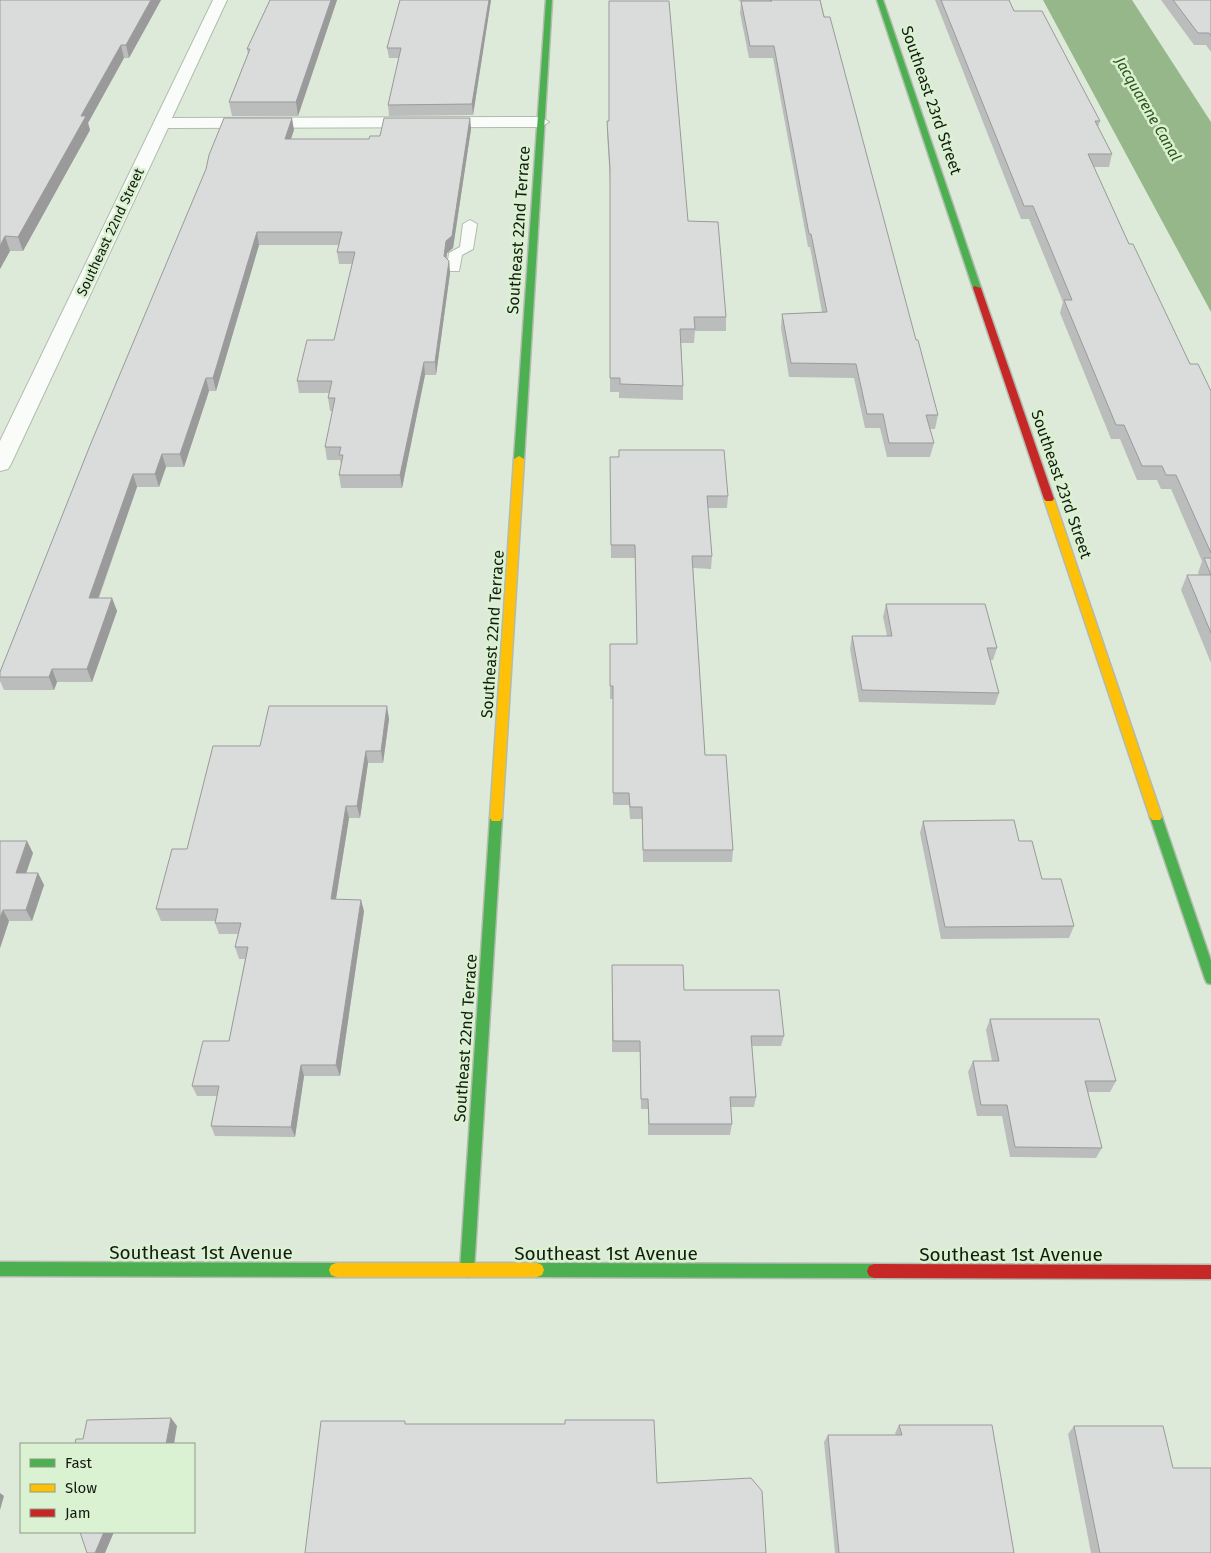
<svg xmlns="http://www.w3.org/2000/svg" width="1211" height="1553" viewBox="0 0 1211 1553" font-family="'Fira Sans',sans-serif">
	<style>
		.water { fill: #96b789 }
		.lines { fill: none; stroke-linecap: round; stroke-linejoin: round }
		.lane-casing { stroke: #b1bbae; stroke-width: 2 }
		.street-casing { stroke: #b1bbae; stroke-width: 2 }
		.fast-casing { stroke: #b1bbae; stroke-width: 3 }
		.slow-casing { stroke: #b1bbae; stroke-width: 3 }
		.jam-casing { stroke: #b1bbae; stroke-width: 3 }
		.lane { fill: #fafcf9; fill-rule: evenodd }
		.street { fill: #fafcf9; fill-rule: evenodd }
		.fast { fill: #4caf50; fill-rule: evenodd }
		.slow { fill: #ffc107; fill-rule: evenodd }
		.jam { fill: #c62828; fill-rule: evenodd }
		.wall { fill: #bbbdbc }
		.shaded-wall { fill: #999a99 }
		.building { fill: #dadcdb; stroke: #999a99 }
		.labels { text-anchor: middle; stroke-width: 5; stroke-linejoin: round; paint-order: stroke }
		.far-street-label { font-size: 14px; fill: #141c11; stroke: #daf1d2 }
		.far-water-label { font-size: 15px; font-style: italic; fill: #295216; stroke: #daf1d2 }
		.street-label { font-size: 16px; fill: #141c11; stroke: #daf1d2 }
		.near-street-label { font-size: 19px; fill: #141c11; stroke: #daf1d2 }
	</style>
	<rect width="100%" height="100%" fill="#deead9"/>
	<path class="water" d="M1043,0H1132L1211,122V312Z"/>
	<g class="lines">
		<g class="lane-casing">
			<path id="lane" d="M470,220L477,224L473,249L462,255L459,271H449L447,268L449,253L460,247L463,224Z"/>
		</g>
		<g class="street-casing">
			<path id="street" d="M213,0H227L172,118L541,117L549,122L541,127L168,128L11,464L8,469L0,471V441Z"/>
		</g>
		<g class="fast-casing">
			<g id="fast">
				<path d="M546,0H552L524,459L519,462L514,459Z"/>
				<path d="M877,0H883L981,288L980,290L973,288Z"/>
				<path d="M1156,813L1160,814L1162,817L1211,961V984L1207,983L1205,979L1150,817L1152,814Z"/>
				<path d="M496,814L500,815L502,818L474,1270L472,1275L467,1277L462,1275L460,1270L490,818L492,815Z"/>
				<path d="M0,1262L336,1263L341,1265L343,1270L341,1275L336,1277L0,1276Z"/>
				<path d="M537,1263L874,1264L879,1266L881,1271L879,1276L874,1278L537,1277L532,1275L530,1270L532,1265Z"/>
			</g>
		</g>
		<g class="slow-casing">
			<g id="slow">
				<path d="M519,456L524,459L502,818L500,821H492L490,818L514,459Z"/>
				<path d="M1049,496L1054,499L1162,817L1160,820H1152L1150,817L1044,499Z"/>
				<path d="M336,1263H537L542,1265L544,1270L542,1275L537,1277H336L331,1275L329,1270L331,1265Z"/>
			</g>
		</g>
		<g class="jam-casing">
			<g id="jam">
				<path d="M974,286L981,288L1054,499L1052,501H1046L1044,499L973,288Z"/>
				<path d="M874,1264L1211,1265V1279L874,1278L869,1276L867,1271L869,1266Z"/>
			</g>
		</g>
		<use href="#lane" class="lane"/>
		<use href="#street" class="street"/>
		<use href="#fast" class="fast"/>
		<use href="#slow" class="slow"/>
		<use href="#jam" class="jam"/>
	</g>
	<g class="wall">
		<path d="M0,0H161L129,58H124L88,123L90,130L23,251H10L0,269Z"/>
		<path d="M270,0H337L298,116H232L229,102L248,54L247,49Z"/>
		<path d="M400,0H491L473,115L389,116L388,105L399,58H389L387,48Z"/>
		<path d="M738,0H820L916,340L938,415L935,429H930L934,443L930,457H887L880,428H865L854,378L789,377L781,328L782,314L822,312L810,247H808L773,58H749L740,13L741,2Z"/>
		<path d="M935,0H1009L1014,11L1100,121L1098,127L1112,154L1109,167H1094L1129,244L1190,364L1211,391V663L1181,590L1187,575H1199L1198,573L1202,561L1171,489H1161L1157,480H1137L1120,439H1111L1060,313L1063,302L1029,219H1021Z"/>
		<path d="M1161,0H1211V52L1206,45H1194Z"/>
		<path d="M470,118L471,129L453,248L447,253L446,258L449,261L450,273L436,375H425L402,488H341L339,475L341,465L340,460H327L325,447L333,411H330L328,398L329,393H299L297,381L334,340L352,264H339L337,252L339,245H259L216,391H209L184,467H166L159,487H137L99,598H112L117,611L92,682H57L54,690H4L0,681V672L294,130L291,139H369Z"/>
		<path d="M607,121L688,221L726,317V331H695L694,343H681L683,386V400L619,398V392H610V181L607,133Z"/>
		<path d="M610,457L728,496L727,508H708L712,556L711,569L693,568L705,755L733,850L732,862H643L642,819H630L629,805H613V699H610V644H637L635,558H611Z"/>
		<path d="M886,604L997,648L993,660H990L999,693L995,705L859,702L850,649L852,636H887L883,617Z"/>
		<path d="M389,719L383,763H368L360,818H349L336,899L364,911L340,1076H304L295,1137L215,1136L211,1126L217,1096H197L192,1086L229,1041L245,959H239L235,947L238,934H219L215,923V921H161L156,909L260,746Z"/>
		<path d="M923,821L1019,841L1042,879L1074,926L1069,938L941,939L920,833Z"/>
		<path d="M0,841L33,853L26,873H38L44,885L32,921H9L0,948Z"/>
		<path d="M612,965L684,990L784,1036L781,1046H752L756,1097L754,1107H731L732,1124L730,1135H648V1109H641L640,1052H612Z"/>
		<path d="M990,1019L1116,1081L1110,1092H1088L1102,1148L1096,1158L1010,1157L1002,1116H977L968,1072L973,1061H992L986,1030Z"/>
		<path d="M899,1425L1014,1553H835L824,1442L828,1435H896L895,1433Z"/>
		<path d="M1074,1426L1173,1468L1211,1553H1091L1068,1434Z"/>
	</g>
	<g class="shaded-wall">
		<path d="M151,0H161L129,58L126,45Z"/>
		<path d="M331,0H337L298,116L296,102Z"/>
		<path d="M489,0H491L473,115L472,104Z"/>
		<path d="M121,45L124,58L88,123L90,130L23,251L18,237L81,116Z"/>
		<path d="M292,118L294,130L287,150L285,139Z"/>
		<path d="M470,118L471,129L453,248L447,253L445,268L444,256L446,241Z"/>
		<path d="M257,232L259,245L216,391L213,378Z"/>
		<path d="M5,236L10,251L0,269V246Z"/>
		<path d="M449,261L450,273L436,375L435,362Z"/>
		<path d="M424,362L425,375L402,488L400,475Z"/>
		<path d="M206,378L209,391L184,467L180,454Z"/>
		<path d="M162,454L166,467L159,487L155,474Z"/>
		<path d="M133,474L137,487L94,610L89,598Z"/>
		<path d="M112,598L117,611L92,682L87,669Z"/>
		<path d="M52,669L57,682L54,690L49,677Z"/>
		<path d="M387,706L389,719L383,763L381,751Z"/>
		<path d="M366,751L368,763L360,818L357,806Z"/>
		<path d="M346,806L349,818L334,911L331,899Z"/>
		<path d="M27,841L33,853L22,885L16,873Z"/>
		<path d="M38,873L44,885L32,921L26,910Z"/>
		<path d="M361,900L364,911L340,1076L336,1065Z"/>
		<path d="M3,910L9,921L0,948V918Z"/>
		<path d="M301,1065L304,1076L295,1137L291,1127Z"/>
		<path d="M171,1418L177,1426L174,1444H166Z"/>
		<path d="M0,1493L4,1496L0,1510Z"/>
		<path d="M104,1532H114L105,1553H95Z"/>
	</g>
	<g class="building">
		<path d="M0,0H151L126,45H121L81,116H86L18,237L5,236L0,246Z"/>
		<path d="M270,0H331L296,102H229L250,49H247Z"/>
		<path d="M400,0H489L472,104L388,105L401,48H387Z"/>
		<path d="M770,0H820L824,17H830L916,340H918L938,415H926L934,443H889L883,414H867L856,364L791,363L782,314L827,312L811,234H809L774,46H750L741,1H772Z"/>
		<path d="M941,0H1009L1014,11H1042L1100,121H1095L1112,154H1088L1129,244H1133L1190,364H1198L1211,391V553L1176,475H1166L1162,466H1142L1124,425H1116L1064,300H1072L1033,206H1024Z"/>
		<path d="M1173,0H1211V36L1209,33H1198Z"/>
		<path d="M609,1H669L688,221L718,222L726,317H694L695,329H680L683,386L620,384V378H610V168L607,121H609Z"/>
		<path d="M224,118H292L285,139H369L370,136H380L384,118H470L452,236L446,241L444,256L449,261L435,362H424L400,475H339L343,455H339L341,447H325L335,398H328L332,381H297L307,340H334L355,252H337L342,232H257L213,378H206L180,454H162L155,474H133L89,598H112L87,669H52L49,677H0V672L91,443L206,169L209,155Z"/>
		<path d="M619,450H724L728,496H707L712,556H692L705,755H726L733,850H643L642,807H630L629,793H613V686H610V644H637L635,545H611L610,457H619Z"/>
		<path d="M1204,558H1211V633L1187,575H1211Z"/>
		<path d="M886,604H985L997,648H987L999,693L862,690L852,636H892Z"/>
		<path d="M269,706H387L381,751H366L357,806H346L331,899L361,900L336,1065H301L291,1127L211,1126L219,1086H192L203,1041H229L248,947H235L241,923H215L218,909H156L172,849H187L213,746H260Z"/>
		<path d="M1014,820L1019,841H1032L1042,879H1061L1074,926L945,927L923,821Z"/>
		<path d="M0,841H27L16,873H38L26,910H3L0,918Z"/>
		<path d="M612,965H683L684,990H779L784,1036H751L756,1097H730L732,1124H649L648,1099H641L640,1041H613Z"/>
		<path d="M990,1019H1099L1116,1081H1085L1102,1148L1015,1147L1007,1105H981L973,1061H999Z"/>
		<path d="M171,1418L166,1444H75L76,1439H83L87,1420Z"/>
		<path d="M565,1420H654L657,1483L751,1478L762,1491L766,1553H305L321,1421H405V1424H565Z"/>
		<path d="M899,1425H992L1014,1553H839L828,1435H902Z"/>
		<path d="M1074,1426H1163L1173,1468H1211V1553H1100Z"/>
		<path d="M80,1532H104L95,1553H87Z"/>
	</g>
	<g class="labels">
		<g class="far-street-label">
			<text transform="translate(110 232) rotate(-65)" y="5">Southeast 22nd Street</text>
		</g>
		<g class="far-water-label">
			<text transform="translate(1148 109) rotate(60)" y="5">Jacquarene Canal</text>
		</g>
		<g class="street-label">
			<text transform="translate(932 100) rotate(71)" y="6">Southeast 23rd Street</text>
			<text transform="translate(518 230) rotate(-86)" y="6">Southeast 22nd Terrace</text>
			<text transform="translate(1062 484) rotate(71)" y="6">Southeast 23rd Street</text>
			<text transform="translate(492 634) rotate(-86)" y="6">Southeast 22nd Terrace</text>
			<text transform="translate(465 1038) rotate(-86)" y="6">Southeast 22nd Terrace</text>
		</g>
		<g class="near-street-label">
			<text x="201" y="1259">Southeast 1st Avenue</text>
			<text x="606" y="1260">Southeast 1st Avenue</text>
			<text x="1011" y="1261">Southeast 1st Avenue</text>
		</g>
	</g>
	<rect x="20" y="1443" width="175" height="90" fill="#daf1d2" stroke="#8b9c85"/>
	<rect x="30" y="1459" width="25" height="8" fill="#4caf50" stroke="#8b9c85"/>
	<text x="65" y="1468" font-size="15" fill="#141c11">Fast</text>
	<rect x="30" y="1484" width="25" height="8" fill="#ffc107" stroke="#8b9c85"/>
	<text x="65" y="1493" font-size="15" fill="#141c11">Slow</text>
	<rect x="30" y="1509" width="25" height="8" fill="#c62828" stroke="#8b9c85"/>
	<text x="65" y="1518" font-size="15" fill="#141c11">Jam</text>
</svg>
